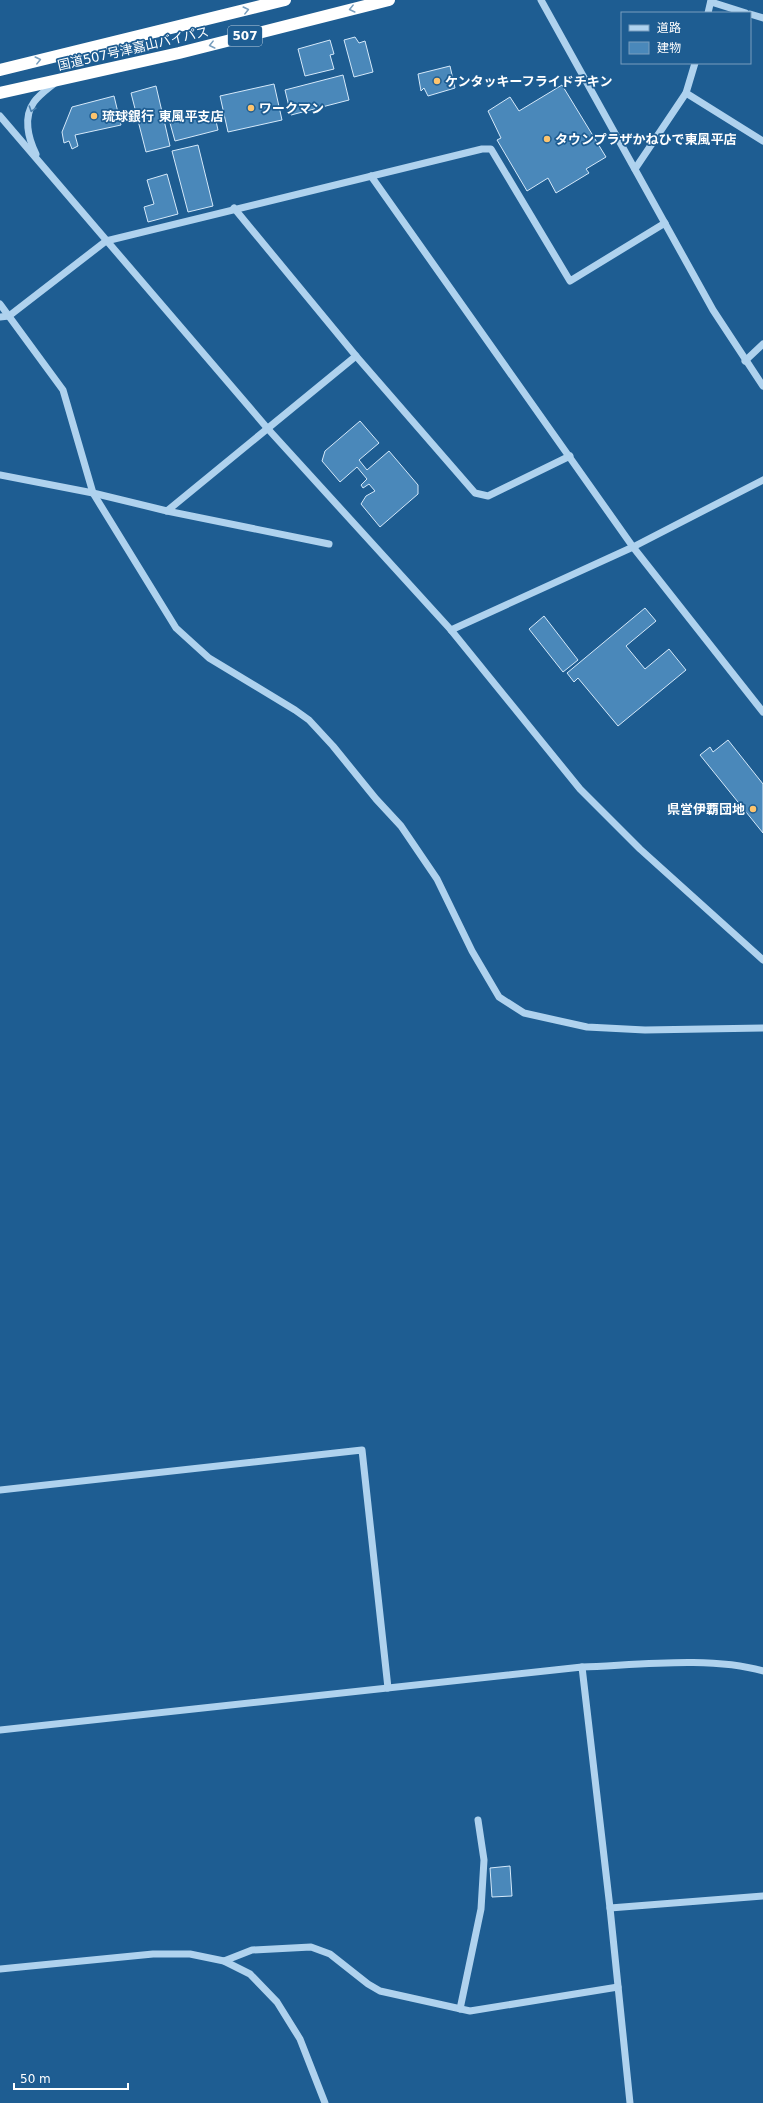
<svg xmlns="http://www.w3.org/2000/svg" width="763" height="2103" viewBox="0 0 763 2103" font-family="'DejaVu Sans','Noto Sans JP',sans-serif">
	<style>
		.building { fill: #4a88ba; stroke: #d5e9fa }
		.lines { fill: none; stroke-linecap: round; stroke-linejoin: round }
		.minor { stroke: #afd2ee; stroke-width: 7 }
		.highway { stroke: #fff; stroke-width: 12 }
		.oneway { stroke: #789ebe }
		.oneway2 { stroke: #4a80ae }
		.poi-dot { fill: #fdc46e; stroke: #1e5d92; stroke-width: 1.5 }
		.labels { text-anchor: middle; stroke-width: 3.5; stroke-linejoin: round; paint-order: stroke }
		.shield { fill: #1e5d92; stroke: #bccede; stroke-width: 1 }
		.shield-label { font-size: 12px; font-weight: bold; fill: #fff }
		.street-label { font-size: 13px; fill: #fff; stroke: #1e5d92 }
		.poi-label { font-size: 13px; font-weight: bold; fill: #fff; stroke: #1e5d92; text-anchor: start }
	</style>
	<rect width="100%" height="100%" fill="#1e5d92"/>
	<g class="building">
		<path d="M355,37L359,43L365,41L373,72L354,77L344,40Z"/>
		<path d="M330,40L334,54L330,55L334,69L305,76L298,49Z"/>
		<path d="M450,66L455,88L428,96L424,88L421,91L418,74Z"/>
		<path d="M343,75L349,100L291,115L285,90Z"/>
		<path d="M274,84L282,120L228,132L220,96Z"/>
		<path d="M562,85L606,157L586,169L589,173L556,193L548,178L527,191L497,140L501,138L488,111L510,97L519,111Z"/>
		<path d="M156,86L170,146L146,152L131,93Z"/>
		<path d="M114,96L121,125L75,135L78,146L72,149L69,141L64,143L62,132L72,107Z"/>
		<path d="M214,112L218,130L175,141L170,123Z"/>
		<path d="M198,145L213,206L188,212L172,151Z"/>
		<path d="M167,174L178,214L148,222L144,207L154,204L147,180Z"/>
		<path d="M360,421L379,443L359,460L367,470L389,451L418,485V494L380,527L361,504L366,496L375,491L369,484L363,488L361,485L367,479L357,467L340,482L322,461L325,451Z"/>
		<path d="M645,608L656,621L626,646L645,669L669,649L686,670L618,726L578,678L574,682L567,673Z"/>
		<path d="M544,616L578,660L563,672L529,629Z"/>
		<path d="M728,740L763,784V833L700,755L710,747L713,752Z"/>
		<path d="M510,1866L512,1896L492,1897L490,1868Z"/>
	</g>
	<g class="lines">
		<g class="minor">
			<path d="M541,0L713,310L763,386"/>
			<path d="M711,2L746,13"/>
			<path d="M708,13L711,0"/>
			<path d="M750,14L763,18"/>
			<path d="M686,93L763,141"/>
			<path d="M0,116L268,429L451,630L580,789L640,849L763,960"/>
			<path d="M36,154C28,138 23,117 34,102C40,94 49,88 56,82"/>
			<path d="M635,169L686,93L695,63"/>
			<path d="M371,176L633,547L763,712"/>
			<path d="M0,304L63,390L93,493L176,628L209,658L295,710L309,720L333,746L376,799L401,826L437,879L472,951L499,997L524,1013L587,1027L645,1030L763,1028"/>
			<path d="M0,317L9,316L106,241L482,149H491L570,281L665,223"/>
			<path d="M356,356L475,493L488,496L570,456"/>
			<path d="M745,361L763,344"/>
			<path d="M0,475L93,493L167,511L356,356L234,208"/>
			<path d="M167,511L329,544"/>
			<path d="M451,630L633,547L763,480"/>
			<path d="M0,1490L362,1450L388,1688"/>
			<path d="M582,1667C637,1665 711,1656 763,1671"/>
			<path d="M0,1730L582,1667L610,1908L630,2103"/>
			<path d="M610,1908L763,1896"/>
			<path d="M224,1961L252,1950L311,1947L330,1954L368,1984L380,1991L470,2011L618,1987"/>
			<path d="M0,1969L153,1954H190L224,1961L250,1974L277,2002L300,2039L325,2103"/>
			<path d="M460,2009L481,1909L484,1860L478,1820"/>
		</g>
		<g class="highway">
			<path d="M0,70L285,0"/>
			<path d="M0,93L179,53L389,0"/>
		</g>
	</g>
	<defs><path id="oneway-chevron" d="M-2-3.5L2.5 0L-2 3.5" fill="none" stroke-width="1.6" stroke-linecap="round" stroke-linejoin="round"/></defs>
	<g class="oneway">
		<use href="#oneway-chevron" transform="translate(352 9) rotate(166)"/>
		<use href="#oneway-chevron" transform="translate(246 10) rotate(-14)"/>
		<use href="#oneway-chevron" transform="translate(212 45) rotate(166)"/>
		<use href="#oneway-chevron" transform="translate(38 60) rotate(-14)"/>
	</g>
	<use class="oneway2" href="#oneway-chevron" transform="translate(32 109) rotate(108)"/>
	<g class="poi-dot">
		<circle cx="437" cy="81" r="4"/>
		<circle cx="251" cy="108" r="4"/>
		<circle cx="94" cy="116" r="4"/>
		<circle cx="547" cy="139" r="4"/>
		<circle cx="753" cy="809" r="4"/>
	</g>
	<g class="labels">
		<rect class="shield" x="228" y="26" width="34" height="20" rx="3"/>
		<g class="shield-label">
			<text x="245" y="40">507</text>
		</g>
		<g class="street-label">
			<text transform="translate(133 48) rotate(-13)" y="5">国道507号津嘉山バイパス</text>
		</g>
		<g class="poi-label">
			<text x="445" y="86">ケンタッキーフライドチキン</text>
			<text x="259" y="113">ワークマン</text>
			<text x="102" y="121">琉球銀行 東風平支店</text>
			<text x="555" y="144">タウンプラザかねひで東風平店</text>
			<text x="745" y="814" text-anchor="end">県営伊覇団地</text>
		</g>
	</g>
	<rect x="621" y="12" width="130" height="52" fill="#1e5d92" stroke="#789ebe"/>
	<rect x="629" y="25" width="20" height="6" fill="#afd2ee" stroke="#789ebe"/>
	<text x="657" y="32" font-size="12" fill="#ffffff">道路</text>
	<rect x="629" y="42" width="20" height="12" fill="#4a88ba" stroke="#789ebe"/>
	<text x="657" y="52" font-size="12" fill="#ffffff">建物</text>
	<path d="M14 2083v6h114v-6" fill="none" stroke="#ffffff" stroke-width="2"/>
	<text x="20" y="2083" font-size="12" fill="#ffffff" stroke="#1e5d92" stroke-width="3" paint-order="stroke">50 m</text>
</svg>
